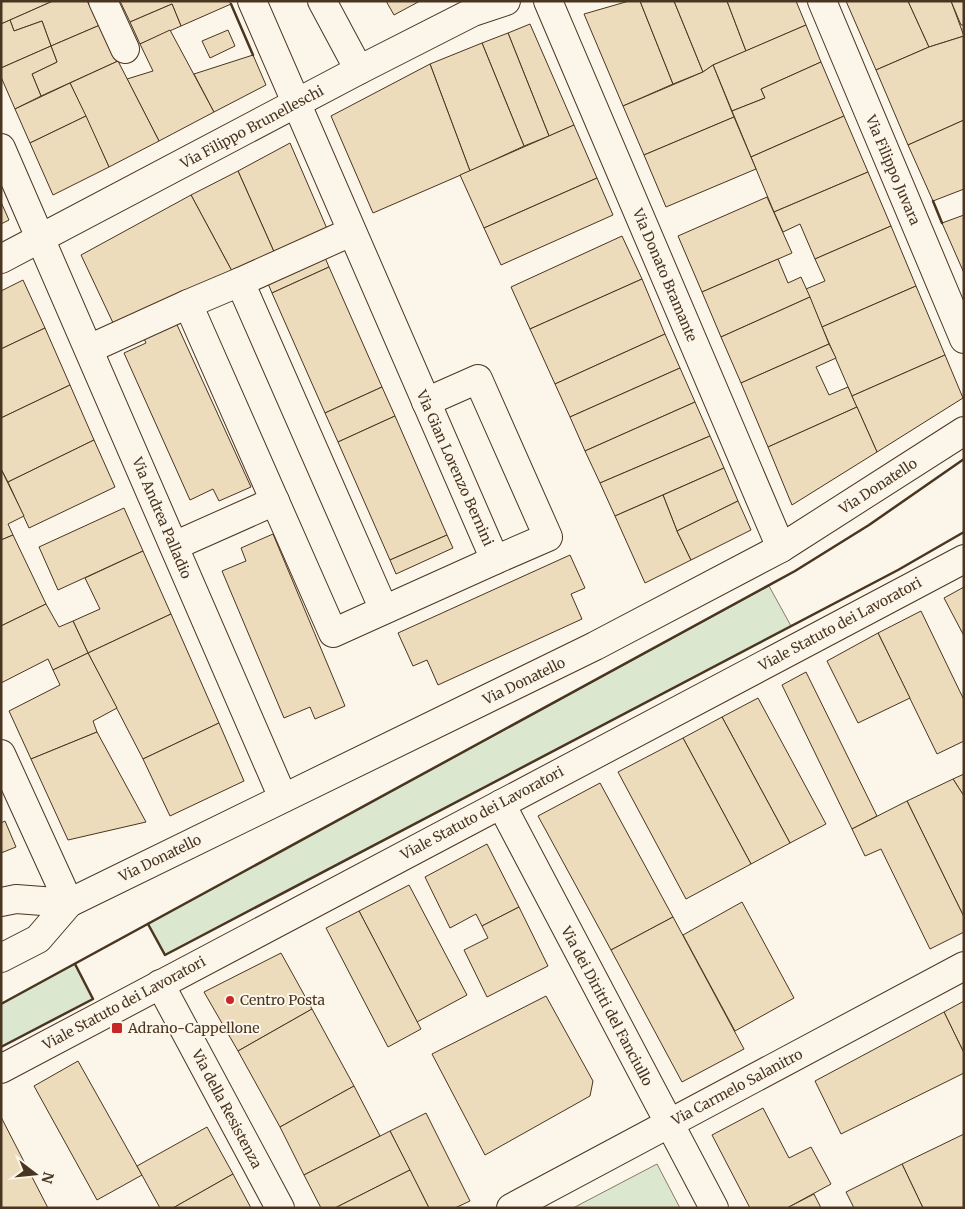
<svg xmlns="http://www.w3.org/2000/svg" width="965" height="1209" viewBox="0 0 965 1209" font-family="Merriweather,serif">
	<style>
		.green { fill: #dce7d0; stroke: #887966 }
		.building { fill: #ecdcbc; stroke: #4a3520 }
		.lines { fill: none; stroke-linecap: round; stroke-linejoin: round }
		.pedestrian-casing { stroke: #4a3520; stroke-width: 30 }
		.minor-casing { stroke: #4a3520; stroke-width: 30 }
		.pedestrian { stroke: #fbf6e9; stroke-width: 28 }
		.minor { stroke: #fbf6e9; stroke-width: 28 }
		.wall { stroke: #4a3520; stroke-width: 2.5 }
		.poi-dot { fill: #c62828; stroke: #fbf6e9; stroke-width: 2 }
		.labels { text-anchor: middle; stroke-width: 4; stroke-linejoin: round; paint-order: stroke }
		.street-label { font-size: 14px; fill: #4a3520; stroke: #fbf6e9 }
		.poi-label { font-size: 14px; fill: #4a3520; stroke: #fbf6e9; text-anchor: start }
	</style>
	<rect width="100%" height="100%" fill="#fbf6e9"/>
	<g class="green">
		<path d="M769,586L791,626L165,955L148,924Z"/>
		<path d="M75,964L93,999L1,1047V1004Z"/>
		<path d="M657,1164L680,1208H573Z"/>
	</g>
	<g class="building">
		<path d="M1,1H53L1,24Z"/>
		<path d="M53,1H87L100,25L51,46L42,21L14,31L10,20Z"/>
		<path d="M120,1H229L231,4L181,26L172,4L130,22Z"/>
		<path d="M386,1H420L394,15Z"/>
		<path d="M629,1H640L673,84L623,106L584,14Z"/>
		<path d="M640,1H674L703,72L673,84Z"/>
		<path d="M674,1H727L746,51L713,65L703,72Z"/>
		<path d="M727,1H796L806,25L746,51Z"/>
		<path d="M846,1H908L929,47L876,70Z"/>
		<path d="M908,1H951L964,36L929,47Z"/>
		<path d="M951,1H964V25H961Z"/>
		<path d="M172,4L181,26L140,44L130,22Z"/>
		<path d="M10,20L14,31L42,21L51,46L1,68V24Z"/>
		<path d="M530,24L574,125L549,136L508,33Z"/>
		<path d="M100,25L118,61L41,96L32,74L57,62L51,46Z"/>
		<path d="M806,25L821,62L761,89L765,98L732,111L713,65Z"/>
		<path d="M170,30L214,112L159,141L127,79L153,71L140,44Z"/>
		<path d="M228,30L235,46L210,58L202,41Z"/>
		<path d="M508,33L549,136L524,146L482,43Z"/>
		<path d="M964,36V120L908,145L876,70L929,47Z"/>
		<path d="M482,43L524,146L470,171L430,64Z"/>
		<path d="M51,46L57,62L32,74L41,96L15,109L1,77V68Z"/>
		<path d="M253,55L266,85L214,112L194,74Z"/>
		<path d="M118,61L159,141L109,167L70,83Z"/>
		<path d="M821,62L844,116L751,157L732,111L765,98L761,89Z"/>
		<path d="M430,64L470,171L373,213L331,116Z"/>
		<path d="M713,65L734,117L644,155L623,106L703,72Z"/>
		<path d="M70,83L86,116L30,143L15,109Z"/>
		<path d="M86,116L109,167L53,195L30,143Z"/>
		<path d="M844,116L868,172L774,212L751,157Z"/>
		<path d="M734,117L756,169L666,207L644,155Z"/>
		<path d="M964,120V189L933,201L908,145Z"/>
		<path d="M574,125L597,178L484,228L460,175Z"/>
		<path d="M290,143L328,231L275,254L238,171Z"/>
		<path d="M238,171L275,254L233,273L191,195Z"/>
		<path d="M868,172L891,226L815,259L800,224L783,232L774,212Z"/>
		<path d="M597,178L613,215L501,265L484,228Z"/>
		<path d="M191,195L233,273L114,325L81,255Z"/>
		<path d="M767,197L792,253L702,292L678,236Z"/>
		<path d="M1,202L9,220L1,224Z"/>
		<path d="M964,215V273L942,223Z"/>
		<path d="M891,226L916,286L822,327L806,289L825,281L815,259Z"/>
		<path d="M622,236L642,279L530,329L511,287Z"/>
		<path d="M323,253L329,267L272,293L266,279Z"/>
		<path d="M778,259L788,283L801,277L810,297L721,337L702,292Z"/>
		<path d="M329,267L382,387L325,413L272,293Z"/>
		<path d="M642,279L665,334L555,384L530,329Z"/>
		<path d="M23,280L45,328L1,349V291Z"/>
		<path d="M916,286L945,355L852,396L822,327Z"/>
		<path d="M810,297L829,344L741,383L721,337Z"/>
		<path d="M173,316L251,487L219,501L213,489L190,500L124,353L146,343L141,332Z"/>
		<path d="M45,328L70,385L1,418V349Z"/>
		<path d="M665,334L680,368L570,417L555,384Z"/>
		<path d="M829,344L836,358L816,367L829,395L848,387L857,407L768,447L741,383Z"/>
		<path d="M945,355L963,398L877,452L852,396Z"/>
		<path d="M680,368L695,402L585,451L570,417Z"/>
		<path d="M70,385L94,440L8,482L1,469V418Z"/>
		<path d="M382,387L395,416L338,442L325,413Z"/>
		<path d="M695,402L710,436L600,483L585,451Z"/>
		<path d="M857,407L877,452L792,505L768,447Z"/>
		<path d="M395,416L447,535L390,560L338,442Z"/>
		<path d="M710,436L724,468L615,516L600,483Z"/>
		<path d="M94,440L115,487L29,528L8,482Z"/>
		<path d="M724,468L738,501L677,531L663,495Z"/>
		<path d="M1,469L24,516L8,524L13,535L1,540Z"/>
		<path d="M663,495L677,531L691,560L645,583L615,516Z"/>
		<path d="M738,501L751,530L691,560L677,531Z"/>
		<path d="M124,508L143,551L58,590L39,547Z"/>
		<path d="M273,534L345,706L315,719L310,707L284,718L222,571L246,561L241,548Z"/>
		<path d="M13,535L46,604L1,626V540Z"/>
		<path d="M447,535L453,548L396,574L390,560Z"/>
		<path d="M143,551L171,614L88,653L73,621L100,609L85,578Z"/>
		<path d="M570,555L585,588L571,594L582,619L438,685L427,660L413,666L398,633Z"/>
		<path d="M964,587V636L944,598Z"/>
		<path d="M46,604L59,627L73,621L88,653L53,670L48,659L1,683V626Z"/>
		<path d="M921,611L964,700V741L937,754L878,633Z"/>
		<path d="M171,614L219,723L143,759L88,653Z"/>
		<path d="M878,633L910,698L858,723L827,661Z"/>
		<path d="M88,653L117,708L93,721L97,732L31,759L9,711L60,685L53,670Z"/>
		<path d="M806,672L877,816L852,829L782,685Z"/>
		<path d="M758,698L826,824L790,843L722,717Z"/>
		<path d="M722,717L790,843L751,864L683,738Z"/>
		<path d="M219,723L244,781L170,816L143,759Z"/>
		<path d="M97,732L146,822L68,840L31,759Z"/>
		<path d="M683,738L751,864L686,899L618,772Z"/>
		<path d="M964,774V796L953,779Z"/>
		<path d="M953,779L964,796V917L907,801Z"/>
		<path d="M600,783L673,917L611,950L538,816Z"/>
		<path d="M907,801L964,917V932L930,949L881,849L865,856L852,829Z"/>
		<path d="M5,821L16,847L1,853V823Z"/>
		<path d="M487,844L519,907L482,926L476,914L450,928L425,877Z"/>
		<path d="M409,885L467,995L417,1022L359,911Z"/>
		<path d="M742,902L794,998L735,1031L683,935Z"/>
		<path d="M519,907L548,966L487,997L464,950L488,938L482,926Z"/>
		<path d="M359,911L421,1029L388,1047L326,928Z"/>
		<path d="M673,917L744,1049L682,1082L611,950Z"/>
		<path d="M281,953L312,1009L238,1051L204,992Z"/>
		<path d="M546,996L593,1081L590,1096L485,1155L432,1054Z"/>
		<path d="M964,1001V1053L944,1012Z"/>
		<path d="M312,1009L354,1086L280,1127L238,1051Z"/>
		<path d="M944,1012L964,1053V1073L841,1134L815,1081Z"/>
		<path d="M78,1061L142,1175L97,1200L34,1086Z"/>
		<path d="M354,1086L380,1136L304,1175L280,1127Z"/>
		<path d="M763,1108L789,1158L811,1147L831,1184L787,1208H750L712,1135Z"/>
		<path d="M426,1113L470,1201L455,1208H429L390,1131Z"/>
		<path d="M1,1117L48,1208H1Z"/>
		<path d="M207,1127L233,1174L173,1208H160L137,1166Z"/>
		<path d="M390,1131L410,1170L335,1208H321L304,1175Z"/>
		<path d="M964,1134V1208H923L902,1164Z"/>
		<path d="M902,1164L923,1208H854L846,1192Z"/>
		<path d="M410,1170L429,1208H335Z"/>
		<path d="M233,1174L251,1208H173Z"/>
		<path d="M814,1194L821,1208H787Z"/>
	</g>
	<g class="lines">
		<g class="pedestrian-casing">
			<g id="pedestrian">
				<path d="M240,282L351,232"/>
				<path d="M89,349L188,304"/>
			</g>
		</g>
		<g class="minor-casing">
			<g id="minor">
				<path d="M103,1L125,49"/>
				<path d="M252,1L495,560L333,633L188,304L240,282L384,610"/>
				<path d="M322,1L359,70"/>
				<path d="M548,1L781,548"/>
				<path d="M822,1L964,339"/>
				<path d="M1,148L283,798"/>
				<path d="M1,259L359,70L473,12L506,1"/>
				<path d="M426,402L478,379L548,537L495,560"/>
				<path d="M174,546L275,501"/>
				<path d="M1,754L69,903"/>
				<path d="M501,804L714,1208"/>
				<path d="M1,902L16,899L69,903"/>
				<path d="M1,958L38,939L69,903L595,646L781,548L964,431"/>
				<path d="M160,984L280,1208"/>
				<path d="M1,1069L964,559"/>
				<path d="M511,1208L964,966"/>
			</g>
		</g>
		<use href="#pedestrian" class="pedestrian"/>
		<use href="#minor" class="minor"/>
		<g class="wall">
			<path d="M231,4L253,55"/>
			<path d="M933,201L942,223"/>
			<path d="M148,924L165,955L898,570L964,532"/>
			<path d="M1,1004L795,571L869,525L964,459"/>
			<path d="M1,1047L93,999L75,964"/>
		</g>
	</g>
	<g class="poi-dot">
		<circle cx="230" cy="1000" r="5"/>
		<rect x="111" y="1022" width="12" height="12" rx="2.5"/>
	</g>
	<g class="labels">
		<g class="street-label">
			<text transform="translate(252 127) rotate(-28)" y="5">Via Filippo Brunelleschi</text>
			<text transform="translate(893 170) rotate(67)" y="5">Via Filippo Juvara</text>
			<text transform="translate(665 275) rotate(67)" y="5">Via Donato Bramante</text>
			<text transform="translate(455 468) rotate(66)" y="5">Via Gian Lorenzo Bernini</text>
			<text transform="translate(878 486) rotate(-33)" y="5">Via Donatello</text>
			<text transform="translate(162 518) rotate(67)" y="5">Via Andrea Palladio</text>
			<text transform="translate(840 624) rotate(-28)" y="5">Viale Statuto dei Lavoratori</text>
			<text transform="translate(524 681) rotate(-26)" y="5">Via Donatello</text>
			<text transform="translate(482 813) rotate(-28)" y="5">Viale Statuto dei Lavoratori</text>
			<text transform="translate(160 858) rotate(-26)" y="5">Via Donatello</text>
			<text transform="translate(124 1003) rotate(-28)" y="5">Viale Statuto dei Lavoratori</text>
			<text transform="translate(607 1006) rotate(62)" y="5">Via dei Diritti del Fanciullo</text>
			<text transform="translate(737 1087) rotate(-28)" y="5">Via Carmelo Salanitro</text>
			<text transform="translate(227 1109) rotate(62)" y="5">Via della Resistenza</text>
		</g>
		<g class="poi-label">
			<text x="240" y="1005">Centro Posta</text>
			<text x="128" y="1033">Adrano-Cappellone</text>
		</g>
	</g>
	<rect width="965" height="1209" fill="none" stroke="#4a3520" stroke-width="5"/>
	<g transform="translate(35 1174) rotate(106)" stroke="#fbf6e9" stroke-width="4" paint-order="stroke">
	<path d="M0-4L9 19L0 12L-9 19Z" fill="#4a3520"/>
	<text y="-8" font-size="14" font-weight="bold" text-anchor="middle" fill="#4a3520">N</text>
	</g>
</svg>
